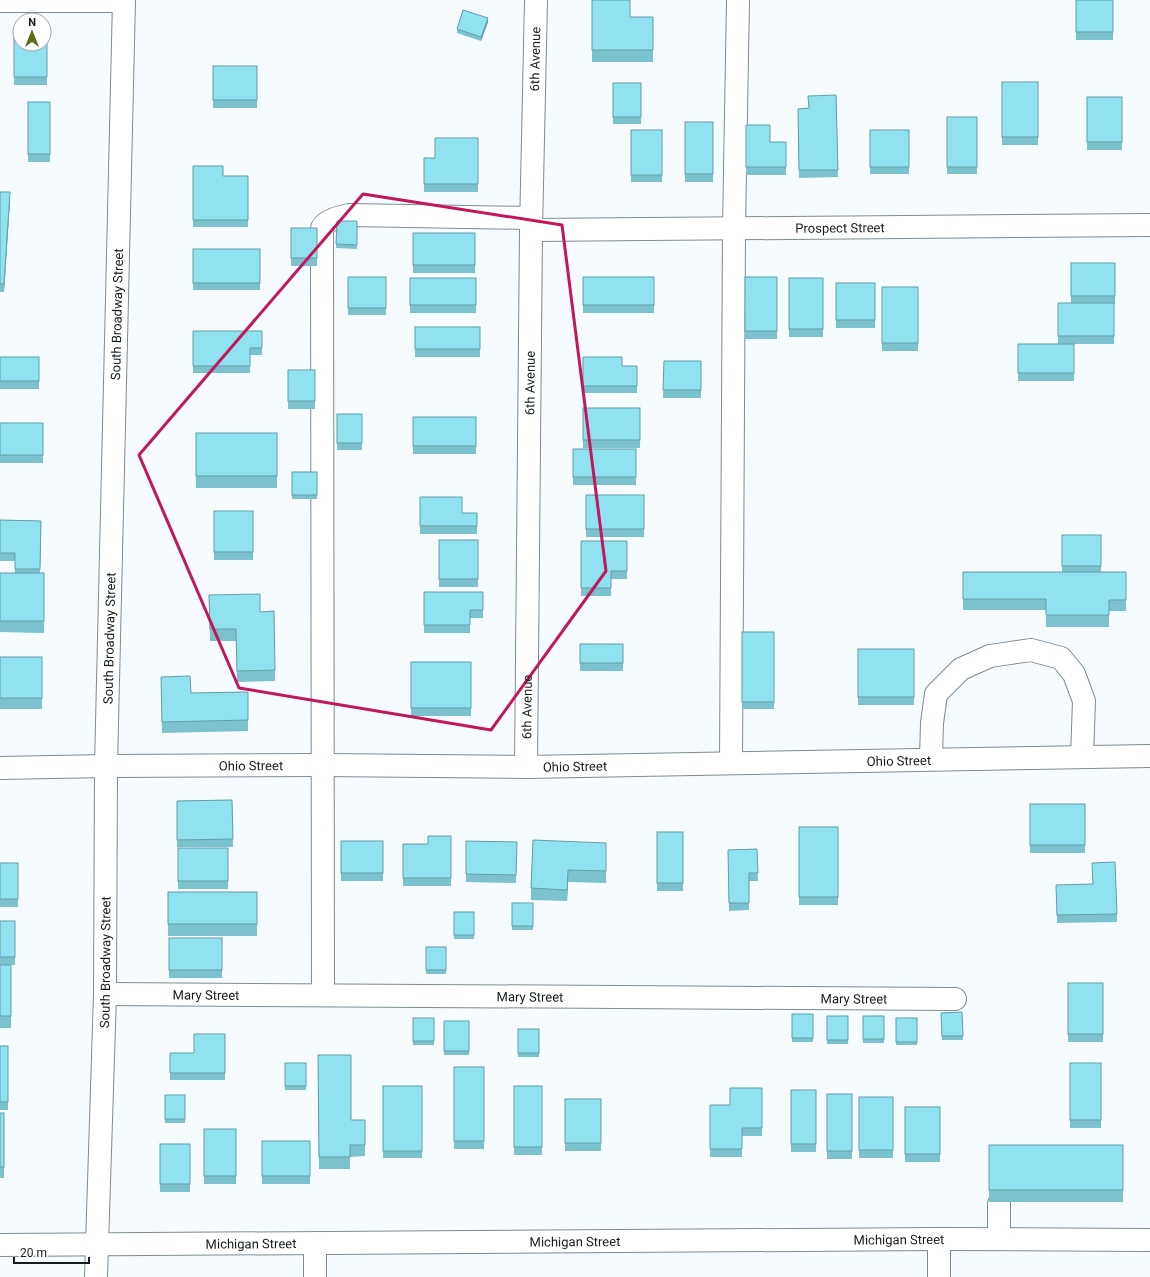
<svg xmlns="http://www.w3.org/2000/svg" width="1150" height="1277" viewBox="0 0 1150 1277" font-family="Roboto,sans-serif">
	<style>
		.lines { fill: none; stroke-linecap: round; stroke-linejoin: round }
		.minor-casing { stroke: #7e8b93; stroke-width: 24 }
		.minor { stroke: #fff; stroke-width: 22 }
		.wall { fill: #7cc2ce }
		.shaded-wall { fill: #659ea8 }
		.building { fill: #90e2f0; stroke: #659ea8 }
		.marked { fill: none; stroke: #c2185b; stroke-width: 3; stroke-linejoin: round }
		.labels { text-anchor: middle; stroke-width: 3.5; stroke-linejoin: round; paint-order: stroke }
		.street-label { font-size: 13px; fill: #171c1f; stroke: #fff }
	</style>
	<rect width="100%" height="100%" fill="#f5fbfe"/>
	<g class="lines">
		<g class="minor-casing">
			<g id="minor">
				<path d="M0,1H124"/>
				<path id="s1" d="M531,230L1150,225"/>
				<path d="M931,759L932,723L936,694L961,669L990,656L1031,650L1061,658L1074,674L1084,701L1082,757"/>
				<path d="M731,763L734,228L738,0"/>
				<path id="s2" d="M526,767L531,230L536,0"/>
				<path id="s3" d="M0,768L106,766L323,765L526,767L1150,756"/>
				<path id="s4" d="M105,994L955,999"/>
				<path d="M323,995L322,228C326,220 340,217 349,215L531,218"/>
				<path d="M999,1204V1239"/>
				<path id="s5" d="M0,1245L939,1239L1150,1240"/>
				<path id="s6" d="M96,1277L105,994L106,766L124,0"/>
				<path d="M315,1277V1243"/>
				<path d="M939,1277V1239"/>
			</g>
		</g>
		<use href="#minor" class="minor"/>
	</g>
	<g class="wall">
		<path d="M592,0L630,17H653V62H592Z"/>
		<rect x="1076" y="0" width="37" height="40"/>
		<path d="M488,22L481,41L457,33V29Z"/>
		<rect x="14" y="32" width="33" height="53"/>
		<rect x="213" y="66" width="44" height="42"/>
		<rect x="1002" y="82" width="36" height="63"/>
		<rect x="613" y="83" width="28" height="41"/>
		<path d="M836,95L838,177L799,178L798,109L808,108Z"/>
		<rect x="1087" y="97" width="35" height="53"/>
		<rect x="28" y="102" width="22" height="60"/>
		<rect x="947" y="117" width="30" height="57"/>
		<rect x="685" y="122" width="28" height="60"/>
		<path d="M746,125L770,142H786V175H746Z"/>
		<rect x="631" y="130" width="31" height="52"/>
		<rect x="870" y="130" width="39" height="44"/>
		<path d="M478,138V192H424V158H435Z"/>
		<path d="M193,166L223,176H248V227H193Z"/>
		<path d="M0,192L10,200L4,292H0Z"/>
		<path d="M337,221H357V249L336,248Z"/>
		<rect x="291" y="228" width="26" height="38"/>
		<rect x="413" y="233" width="62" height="40"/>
		<rect x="193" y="249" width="67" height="41"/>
		<path d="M1071,263H1115V304H1114V344H1074V381H1018V344H1058V303H1071Z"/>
		<rect x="348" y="277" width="38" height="38"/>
		<rect x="583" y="277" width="71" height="36"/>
		<rect x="745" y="277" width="32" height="62"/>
		<rect x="410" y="278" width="66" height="35"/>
		<rect x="789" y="278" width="34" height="59"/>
		<rect x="836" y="283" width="39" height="45"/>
		<rect x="882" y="287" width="36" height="64"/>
		<rect x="415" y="327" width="65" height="30"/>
		<path d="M193,331H262V355H250V373H193Z"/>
		<rect x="0" y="357" width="39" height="32"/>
		<path d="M583,357L622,366H637V393H583Z"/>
		<path d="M664,361H701V398H663Z"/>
		<rect x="288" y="370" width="27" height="39"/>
		<rect x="583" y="408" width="57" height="40"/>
		<rect x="337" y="414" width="25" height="36"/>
		<rect x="413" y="417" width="63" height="37"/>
		<rect x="0" y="423" width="43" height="40"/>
		<rect x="196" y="433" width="81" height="55"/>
		<rect x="573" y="449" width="63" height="36"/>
		<rect x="292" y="472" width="25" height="27"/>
		<rect x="586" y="495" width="58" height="42"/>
		<path d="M420,497L462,513H477V534H420Z"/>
		<rect x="214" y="511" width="39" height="49"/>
		<path d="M0,520L41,521L40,573H44V633L0,632V573H15V561H0Z"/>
		<path d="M1062,535H1101V572H1126V611H1109V627H1046V610H963V572H1062Z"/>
		<rect x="439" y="540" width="39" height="47"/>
		<path d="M581,541H627V579H611V596H581Z"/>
		<path d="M424,592H483V618H470V633H424Z"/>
		<path d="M209,595L260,612L275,670V681L237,682L236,641H210Z"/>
		<rect x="742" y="632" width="32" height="77"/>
		<rect x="580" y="644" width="43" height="27"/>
		<rect x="858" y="649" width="56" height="56"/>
		<rect x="0" y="657" width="42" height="52"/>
		<rect x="411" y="662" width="60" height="54"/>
		<path d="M161,677L191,693L248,692V731L162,733Z"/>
		<path d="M232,800L233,847H177V801Z"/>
		<rect x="1030" y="804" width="55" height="49"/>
		<rect x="799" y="827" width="39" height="78"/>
		<rect x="657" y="832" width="26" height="59"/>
		<path d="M451,836V886H403V844H428Z"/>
		<rect x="341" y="841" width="42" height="40"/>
		<path d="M466,841L517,842L516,883L466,882Z"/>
		<path d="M606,843V883L568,882L567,901L531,900V888Z"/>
		<rect x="178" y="848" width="50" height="41"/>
		<path d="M757,849L758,881H749V910L729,911L728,850Z"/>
		<rect x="0" y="863" width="18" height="44"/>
		<rect x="168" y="892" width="89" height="44"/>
		<path d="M1056,893L1117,914V922L1057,923Z"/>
		<rect x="512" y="903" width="21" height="27"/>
		<rect x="454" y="912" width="20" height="27"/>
		<rect x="0" y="921" width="15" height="44"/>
		<rect x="169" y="938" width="53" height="40"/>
		<rect x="426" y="947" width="20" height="27"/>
		<rect x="0" y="965" width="11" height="63"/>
		<rect x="1068" y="983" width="35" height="59"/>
		<path d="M962,1012L963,1040H942L941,1013Z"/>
		<rect x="792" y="1014" width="21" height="28"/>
		<rect x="827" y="1016" width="21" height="28"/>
		<rect x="863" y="1016" width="21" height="27"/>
		<rect x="413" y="1018" width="21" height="27"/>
		<rect x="896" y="1018" width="21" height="27"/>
		<rect x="444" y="1021" width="25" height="34"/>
		<rect x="518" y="1029" width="21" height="28"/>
		<path d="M225,1034V1080H170V1053H194Z"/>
		<rect x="0" y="1046" width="8" height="64"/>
		<path d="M318,1055L351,1120H365V1156L350,1157V1169H319Z"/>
		<rect x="285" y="1063" width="21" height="27"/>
		<rect x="1070" y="1063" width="31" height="65"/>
		<rect x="454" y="1067" width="30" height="82"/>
		<rect x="383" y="1086" width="39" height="72"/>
		<rect x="514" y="1086" width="28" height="69"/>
		<path d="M762,1088V1136H742V1157H710V1105H730Z"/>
		<rect x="791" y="1090" width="25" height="62"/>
		<rect x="827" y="1094" width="25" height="65"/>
		<rect x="165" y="1095" width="20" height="28"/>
		<rect x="859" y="1097" width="34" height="61"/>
		<rect x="565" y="1099" width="36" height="52"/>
		<rect x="905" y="1107" width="35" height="55"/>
		<rect x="0" y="1113" width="4" height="65"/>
		<rect x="204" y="1129" width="32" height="55"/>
		<rect x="262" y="1141" width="48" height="43"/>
		<rect x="160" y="1144" width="30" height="48"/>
		<rect x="989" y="1145" width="134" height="57"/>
	</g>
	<g class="shaded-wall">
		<path d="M488,18V22L481,41V37Z"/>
		<path d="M10,192V200L4,292V284Z"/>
		<path d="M568,870V882L567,901V890Z"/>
	</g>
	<g class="building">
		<path d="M592,0H630V17H653V50H592Z"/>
		<rect x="1076" y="0" width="37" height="32"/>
		<path d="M463,10L488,18L481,37L457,29Z"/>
		<path d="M14,32H20V44H44V32H47V77H14Z"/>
		<rect x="213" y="66" width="44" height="34"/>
		<rect x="1002" y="82" width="36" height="55"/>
		<rect x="613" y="83" width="28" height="34"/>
		<path d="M836,95L838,170H799L798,109L809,108L808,96Z"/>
		<rect x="1087" y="97" width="35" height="45"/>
		<rect x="28" y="102" width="22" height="52"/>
		<rect x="947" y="117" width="30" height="50"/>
		<rect x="685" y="122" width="28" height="52"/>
		<path d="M746,125H770V142H786V167H746Z"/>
		<rect x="631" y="130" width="31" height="45"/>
		<rect x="870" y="130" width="39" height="37"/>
		<path d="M435,138H478V184H424V158H435Z"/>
		<path d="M193,166H223V176H248V220H193Z"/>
		<path d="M0,192H10L4,284H0Z"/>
		<path d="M337,221H357V245L336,244Z"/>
		<rect x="291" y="228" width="26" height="30"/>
		<rect x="413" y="233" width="62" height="32"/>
		<rect x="193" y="249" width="67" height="34"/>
		<rect x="1071" y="263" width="44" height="33"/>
		<rect x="348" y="277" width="38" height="31"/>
		<rect x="583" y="277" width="71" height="28"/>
		<rect x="745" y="277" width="32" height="54"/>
		<rect x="410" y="278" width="66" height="27"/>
		<rect x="789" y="278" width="34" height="51"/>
		<rect x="836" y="283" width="39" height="37"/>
		<rect x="882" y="287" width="36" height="56"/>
		<rect x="1058" y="303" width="56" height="33"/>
		<rect x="415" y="327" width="65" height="22"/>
		<path d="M193,331H262V348H250V366H193Z"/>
		<rect x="1018" y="344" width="56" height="29"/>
		<rect x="0" y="357" width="39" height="24"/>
		<path d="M583,357H622V366H637V386H583Z"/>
		<path d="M664,361H701V390H663Z"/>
		<rect x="288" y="370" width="27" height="31"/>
		<rect x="583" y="408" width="57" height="32"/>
		<rect x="337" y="414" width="25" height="29"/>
		<rect x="413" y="417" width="63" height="29"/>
		<rect x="0" y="423" width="43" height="32"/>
		<rect x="196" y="433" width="81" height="43"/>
		<rect x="573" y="449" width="63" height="28"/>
		<rect x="292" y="472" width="25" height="23"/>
		<rect x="586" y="495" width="58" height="34"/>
		<path d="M420,497H462V513H477V526H420Z"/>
		<rect x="214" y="511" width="39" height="41"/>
		<path d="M0,520L41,521L40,569H15V553H0Z"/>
		<rect x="1062" y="535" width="39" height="31"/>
		<rect x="439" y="540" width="39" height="39"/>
		<path d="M581,541H627V571H611V588H581Z"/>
		<path d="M963,572H1126V600H1109V615H1046V599H963Z"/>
		<rect x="0" y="573" width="44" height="48"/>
		<path d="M424,592H483V610H470V625H424Z"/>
		<path d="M260,594V612L274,611L275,670L237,671L236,629H210L209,595Z"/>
		<rect x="742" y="632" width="32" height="70"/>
		<rect x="580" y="644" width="43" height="19"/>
		<rect x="858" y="649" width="56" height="48"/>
		<rect x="0" y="657" width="42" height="41"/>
		<rect x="411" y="662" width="60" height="46"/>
		<path d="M190,676L191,693L248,692V720L162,722L161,677Z"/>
		<path d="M232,800L233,839L177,840V801Z"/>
		<rect x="1030" y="804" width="55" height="41"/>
		<rect x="799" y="827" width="39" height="70"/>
		<rect x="657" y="832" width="26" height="51"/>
		<path d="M428,836H451V878H403V844H428Z"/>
		<path d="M533,840L606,843V871L568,870L567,890L531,888Z"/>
		<rect x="341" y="841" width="42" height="32"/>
		<path d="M466,841L517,842L516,875L466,874Z"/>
		<rect x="178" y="848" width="50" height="33"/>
		<path d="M757,849L758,873H749V903H729L728,850Z"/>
		<path d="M1115,862L1117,914L1057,915L1056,885L1093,884L1092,863Z"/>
		<rect x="0" y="863" width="18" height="36"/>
		<rect x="168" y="892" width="89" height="32"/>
		<rect x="512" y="903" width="21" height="23"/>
		<rect x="454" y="912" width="20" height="23"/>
		<rect x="0" y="921" width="15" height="36"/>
		<rect x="169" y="938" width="53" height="32"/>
		<rect x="426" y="947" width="20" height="23"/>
		<rect x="0" y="965" width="11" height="51"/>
		<rect x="1068" y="983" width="35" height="51"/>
		<path d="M962,1012L963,1036H942L941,1013Z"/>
		<rect x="792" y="1014" width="21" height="24"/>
		<rect x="827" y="1016" width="21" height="24"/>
		<rect x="863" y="1016" width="21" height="23"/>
		<rect x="413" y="1018" width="21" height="23"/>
		<rect x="896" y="1018" width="21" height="24"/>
		<rect x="444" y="1021" width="25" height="30"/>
		<rect x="518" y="1029" width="21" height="24"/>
		<path d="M194,1034H225V1073H170V1053H194Z"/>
		<rect x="0" y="1046" width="8" height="56"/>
		<path d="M318,1055H351V1120H365V1145H350V1157H319Z"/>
		<rect x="285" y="1063" width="21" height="23"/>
		<rect x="1070" y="1063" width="31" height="57"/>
		<rect x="454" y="1067" width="30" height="74"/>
		<rect x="383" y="1086" width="39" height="65"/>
		<rect x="514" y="1086" width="28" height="61"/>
		<path d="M730,1088H762V1128H742V1149H710V1105H730Z"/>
		<rect x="791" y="1090" width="25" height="54"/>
		<rect x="827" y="1094" width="25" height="57"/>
		<rect x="165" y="1095" width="20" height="24"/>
		<rect x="859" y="1097" width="34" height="53"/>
		<rect x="565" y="1099" width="36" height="44"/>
		<rect x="905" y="1107" width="35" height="47"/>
		<rect x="0" y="1113" width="4" height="54"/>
		<rect x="204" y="1129" width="32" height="47"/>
		<rect x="262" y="1141" width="48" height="35"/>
		<rect x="160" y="1144" width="30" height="40"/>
		<rect x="989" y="1145" width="134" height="45"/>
	</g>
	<path class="marked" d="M363,194L562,225L606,571L491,730L239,688L139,455Z"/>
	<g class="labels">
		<g class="street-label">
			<text dy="5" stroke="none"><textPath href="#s2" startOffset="708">6th Avenue</textPath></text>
			<text dy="5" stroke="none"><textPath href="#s1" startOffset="309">Prospect Street</textPath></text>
			<text dy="5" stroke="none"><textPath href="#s6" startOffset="963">South Broadway Street</textPath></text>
			<text dy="5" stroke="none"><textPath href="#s2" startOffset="384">6th Avenue</textPath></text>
			<text dy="5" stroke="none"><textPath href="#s6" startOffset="639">South Broadway Street</textPath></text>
			<text dy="5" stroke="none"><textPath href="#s2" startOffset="60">6th Avenue</textPath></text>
			<text dy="5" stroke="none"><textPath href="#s3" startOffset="899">Ohio Street</textPath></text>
			<text dy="5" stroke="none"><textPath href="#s3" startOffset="251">Ohio Street</textPath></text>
			<text dy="5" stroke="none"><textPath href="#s3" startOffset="575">Ohio Street</textPath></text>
			<text dy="5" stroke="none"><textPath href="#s6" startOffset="315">South Broadway Street</textPath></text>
			<text dy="5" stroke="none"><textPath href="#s4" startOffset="101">Mary Street</textPath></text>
			<text dy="5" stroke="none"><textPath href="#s4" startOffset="425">Mary Street</textPath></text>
			<text dy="5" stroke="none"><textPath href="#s4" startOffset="749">Mary Street</textPath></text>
			<text dy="5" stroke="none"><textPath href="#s5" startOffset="899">Michigan Street</textPath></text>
			<text dy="5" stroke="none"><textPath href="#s5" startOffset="575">Michigan Street</textPath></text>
			<text dy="5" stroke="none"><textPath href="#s5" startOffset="251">Michigan Street</textPath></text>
		</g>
	</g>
	<g transform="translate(32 32)"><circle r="19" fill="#ffffff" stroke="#a2a4a5"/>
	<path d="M0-3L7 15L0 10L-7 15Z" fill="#5f6f1c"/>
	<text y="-6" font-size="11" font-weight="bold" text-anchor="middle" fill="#171c1f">N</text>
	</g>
	<path d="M14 1257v6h75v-6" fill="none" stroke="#171c1f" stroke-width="2"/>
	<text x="20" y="1257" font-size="12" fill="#171c1f" stroke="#ffffff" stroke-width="3" paint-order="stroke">20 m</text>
</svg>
